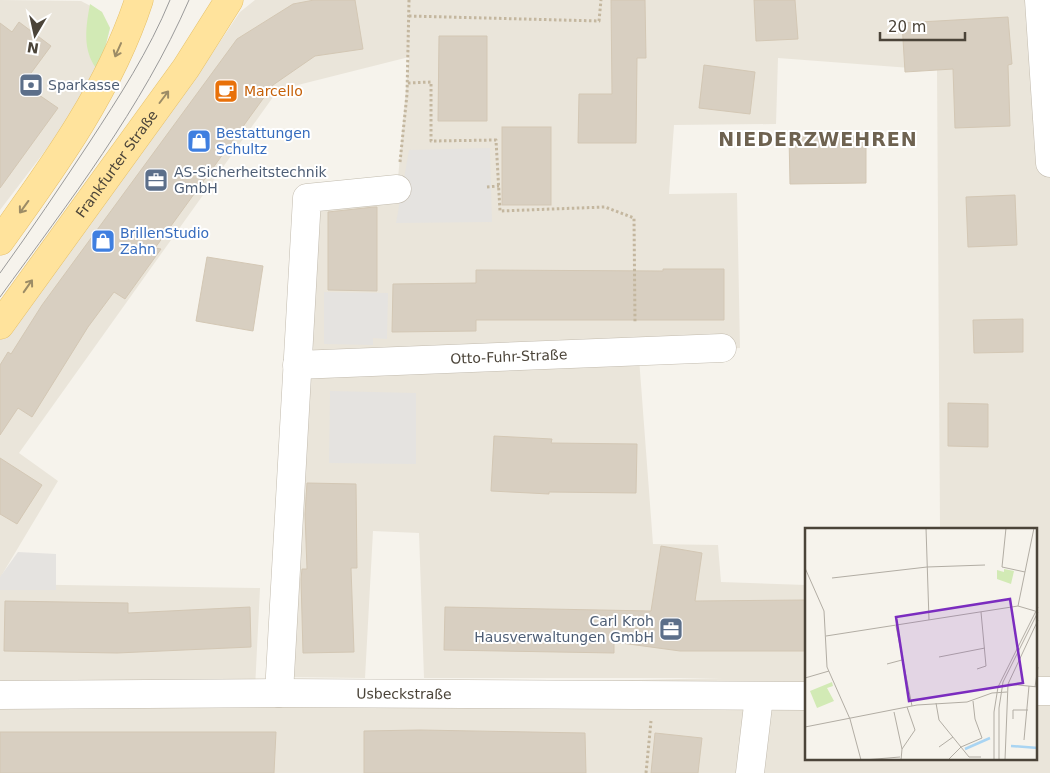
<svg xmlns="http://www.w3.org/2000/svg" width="1050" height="773" viewBox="0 0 1050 773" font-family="'DejaVu Sans',sans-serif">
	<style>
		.residential { fill: #eae5da }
		.green { fill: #d2eab5 }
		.parking { fill: #e5e3e0 }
		.building { fill: #d8cfc1; stroke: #d3c7b4 }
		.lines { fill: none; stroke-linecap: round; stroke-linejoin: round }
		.minor-casing { stroke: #c2bbae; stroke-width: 29 }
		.major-casing { stroke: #e6c16a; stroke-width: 29 }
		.path { stroke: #c4b79f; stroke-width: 3; stroke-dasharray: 2.5 2.5; stroke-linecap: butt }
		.minor { stroke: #fff; stroke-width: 28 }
		.major { stroke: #ffe39c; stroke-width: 28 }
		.tram { stroke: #9a9a9a; stroke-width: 1 }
		.oneway { stroke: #9c8c66 }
		.labels { text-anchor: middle; stroke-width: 4; stroke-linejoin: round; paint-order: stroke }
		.service-label { font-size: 14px; fill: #4e5e75; stroke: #fff; text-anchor: start }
		.food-label { font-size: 14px; fill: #c56008; stroke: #fff; text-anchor: start }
		.shop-label { font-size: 14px; fill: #366cbe; stroke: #fff; text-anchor: start }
		.street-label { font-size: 14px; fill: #4b4439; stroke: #fff }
		.district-label { font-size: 19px; font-weight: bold; letter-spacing: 1px; fill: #6e6250; stroke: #fff }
		.inset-river { fill: none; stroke: #a9d4f2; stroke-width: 2.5 }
		.inset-road { fill: none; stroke: #b2ada4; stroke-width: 1 }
		.view { fill: #7b2cbf; fill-opacity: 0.15; stroke: #7b2cbf; stroke-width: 2.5 }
		.inset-edge { fill: none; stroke: #4b4439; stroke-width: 2.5 }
	</style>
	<rect width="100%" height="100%" fill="#f6f3ec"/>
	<g class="residential">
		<path d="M0,0L81,1L102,12L110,28L105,48L74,113L0,210Z"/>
		<path d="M255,0H1050V773H0V584L260,588L255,689L723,678H424L419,533L373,531L365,678L288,677L309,373L639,358L653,544L718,545L721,582L806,585V759H1036V529H940L937,70L778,58L776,124L674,125L669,194L737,193L740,348L297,365L307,198L397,189L409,57L278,90L19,453L58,481L0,578V336L199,73L240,12Z"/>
	</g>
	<path class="green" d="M90,4L102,12L110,28L105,48L96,68C82,49 86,26 90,4Z"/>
	<g class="parking">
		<path d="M490,148L492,222L396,223L409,150Z"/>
		<path d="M324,292L388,293L387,339L373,338V345L324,344Z"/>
		<path d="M330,391L416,393V464L329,463Z"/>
		<path d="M18,552L56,554V590H0V577Z"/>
	</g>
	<g class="building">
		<path d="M314,0H355L363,49L315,56L273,85L155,248L161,249L125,299L114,292L88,327L32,417L18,408L0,435V365L8,352L11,354L42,305L237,39L293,4Z"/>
		<path d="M611,0H645L646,58H637L636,143H578L579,94H612Z"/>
		<path d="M754,0H795L798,39L756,41Z"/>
		<path d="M1008,17L1012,64L1008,65L1010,126L955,128L953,69L905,72L902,23Z"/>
		<path d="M19,22L51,46L23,84L58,108L0,188V23L12,32Z"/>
		<path d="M439,36H487V121H438Z"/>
		<path d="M704,65L755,72L750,114L699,108Z"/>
		<rect x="502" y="127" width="49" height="78"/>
		<path d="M866,135V183L790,184L789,136Z"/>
		<path d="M1015,195L1017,245L968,247L966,197Z"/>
		<path d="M374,207H377V291L328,290V212Z"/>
		<path d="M207,257L263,266L253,331L196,321Z"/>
		<path d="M663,269H724V320H476V331L392,332L393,284L476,283V270L663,271Z"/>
		<path d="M1023,319V352L974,353L973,320Z"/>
		<path d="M948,403L988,404V447L948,446Z"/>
		<path d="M494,436L552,439L551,443L637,444L636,493L549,492V494L491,491Z"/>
		<path d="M0,458L42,485L17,524L0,514Z"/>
		<path d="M307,483L356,484L357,568H351L354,652L303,653L301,579L302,569H307L305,514Z"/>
		<path d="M661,546L702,553L695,601L806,600V651H680L614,642V653L444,650L445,607L651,611Z"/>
		<path d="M5,601L128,603V613L250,607L251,647L117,653L4,651Z"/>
		<path d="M420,730L585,733L586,773H364V731Z"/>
		<path d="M0,732H276L274,773H0Z"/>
		<path d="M655,733L702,738L698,773H651Z"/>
	</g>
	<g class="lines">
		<g class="minor-casing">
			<g id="minor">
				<path d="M1039,0L1050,163"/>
				<path id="s1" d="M297,365L722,348"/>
				<path d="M1036,691H1050"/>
				<path d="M279,693L307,198L397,189"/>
				<path id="s2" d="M0,695L279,693L806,696"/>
				<path d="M750,773L759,697"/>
			</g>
		</g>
		<g class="major-casing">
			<g id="major">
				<path d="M0,241C54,166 110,89 139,0"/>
				<path id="s3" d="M0,325L186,68L229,0"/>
			</g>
		</g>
		<g class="path">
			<path d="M409,16L599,21L601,0"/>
			<path d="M408,83L431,82V141L496,140L500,211L605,207L634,218L635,323"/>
			<path d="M400,162L407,94L409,0"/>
			<path d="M487,187L499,186"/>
			<path d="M646,773L651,721"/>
		</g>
		<use href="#minor" class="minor"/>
		<use href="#major" class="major"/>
		<g class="tram">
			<path d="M0,273C31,230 60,187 89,143C119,97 149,51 170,0"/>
			<path d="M0,297C69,202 142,108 189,0"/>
		</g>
	</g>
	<defs><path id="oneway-shaft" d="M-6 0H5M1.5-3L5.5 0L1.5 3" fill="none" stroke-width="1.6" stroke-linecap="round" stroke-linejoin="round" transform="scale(1.25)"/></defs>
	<g class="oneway">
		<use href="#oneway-shaft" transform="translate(118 50) rotate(114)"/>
		<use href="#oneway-shaft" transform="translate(164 97) rotate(-53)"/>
		<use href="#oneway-shaft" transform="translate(24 207) rotate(126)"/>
		<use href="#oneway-shaft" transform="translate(28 286) rotate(-55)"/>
	</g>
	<defs>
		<g id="bank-square" transform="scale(1.25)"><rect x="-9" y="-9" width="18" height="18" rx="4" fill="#5c6f8a" stroke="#fff"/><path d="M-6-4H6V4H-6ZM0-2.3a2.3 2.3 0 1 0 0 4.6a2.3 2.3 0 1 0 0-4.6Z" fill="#fff"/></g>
		<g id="cafe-square" transform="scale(1.25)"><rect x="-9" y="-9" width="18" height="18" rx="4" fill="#e8710a" stroke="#fff"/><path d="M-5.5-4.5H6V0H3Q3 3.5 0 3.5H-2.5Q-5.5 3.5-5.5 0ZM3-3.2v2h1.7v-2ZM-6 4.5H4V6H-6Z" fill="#fff"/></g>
		<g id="shop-square" transform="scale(1.25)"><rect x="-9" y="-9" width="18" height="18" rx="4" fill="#3f7fe0" stroke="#fff"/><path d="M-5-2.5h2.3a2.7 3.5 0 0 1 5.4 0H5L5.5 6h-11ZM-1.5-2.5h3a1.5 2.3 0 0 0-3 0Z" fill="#fff"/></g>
		<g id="office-square" transform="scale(1.25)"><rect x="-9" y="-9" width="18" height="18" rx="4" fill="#5c6f8a" stroke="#fff"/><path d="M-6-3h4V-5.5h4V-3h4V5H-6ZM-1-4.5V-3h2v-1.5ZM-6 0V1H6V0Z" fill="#fff"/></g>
	</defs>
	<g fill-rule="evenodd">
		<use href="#bank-square" x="31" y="85"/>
		<use href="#cafe-square" x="226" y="91"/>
		<use href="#shop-square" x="199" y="141"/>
		<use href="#office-square" x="156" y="180"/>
		<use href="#shop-square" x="103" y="241"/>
		<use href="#office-square" x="671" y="629"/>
	</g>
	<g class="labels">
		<g class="service-label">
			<text x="48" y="90">Sparkasse</text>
			<text x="174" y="177">AS-Sicherheitstechnik<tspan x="174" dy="16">GmbH</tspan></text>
			<text x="654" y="626" text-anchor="end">Carl Kroh<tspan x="654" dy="16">Hausverwaltungen GmbH</tspan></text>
		</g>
		<g class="food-label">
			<text x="244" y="96">Marcello</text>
		</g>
		<g class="shop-label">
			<text x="216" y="138">Bestattungen<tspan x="216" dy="16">Schultz</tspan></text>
			<text x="120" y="238">BrillenStudio<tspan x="120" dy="16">Zahn</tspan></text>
		</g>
		<g class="street-label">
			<text dy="5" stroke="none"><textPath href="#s3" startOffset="199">Frankfurter Straße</textPath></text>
			<text dy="5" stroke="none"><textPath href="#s1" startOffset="212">Otto-Fuhr-Straße</textPath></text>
			<text dy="5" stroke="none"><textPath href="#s2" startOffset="404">Usbeckstraße</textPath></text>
		</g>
		<g class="district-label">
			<text x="818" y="146">NIEDERZWEHREN</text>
		</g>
	</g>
	<g transform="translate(805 528)">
		<rect width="232" height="232" fill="#f6f3ec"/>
		<path d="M199,41L209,43L206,56L192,51V42L199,44ZM27,154L28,158L22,160L29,173L12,180L5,163Z" fill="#d2eab5"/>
		<path class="inset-river" d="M206,218L233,220M160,221L185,210"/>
		<path class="inset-road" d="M121,0L124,92M201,0L197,39L220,44M0,40L19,83L22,139L45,191L56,232M27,50L122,39L180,37M213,78L229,0M91,98L107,178M21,108L213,78L230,83M134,129L180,120M82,136L97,132M172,141L181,138L176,84M0,150L24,143M203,156L233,159M230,159L233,139M131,175L134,192L160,224L164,229H176M89,184L97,221M208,191V182H223M0,199L112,177L162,174L187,165L202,164M219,212L224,158M134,219L148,209M59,232L95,229M96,232L97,221L110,202L102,179M143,232L156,219L177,210L170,191L168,173M189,232V184L193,159L233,79M194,232V180L198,154L233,84M200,232L203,156L233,92"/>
		<path class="view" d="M205,71L218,155L104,173L91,89Z"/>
		<rect width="232" height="232" class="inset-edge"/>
	</g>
	<g transform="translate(35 35) rotate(189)" stroke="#ffffff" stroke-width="4" paint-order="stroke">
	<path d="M0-4L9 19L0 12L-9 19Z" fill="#4b4439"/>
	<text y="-8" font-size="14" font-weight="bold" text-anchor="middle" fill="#4b4439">N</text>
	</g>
	<path d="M880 32v8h85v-8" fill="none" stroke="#4b4439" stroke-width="2.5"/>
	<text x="888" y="32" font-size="15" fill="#4b4439" stroke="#ffffff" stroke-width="4" paint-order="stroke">20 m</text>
</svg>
